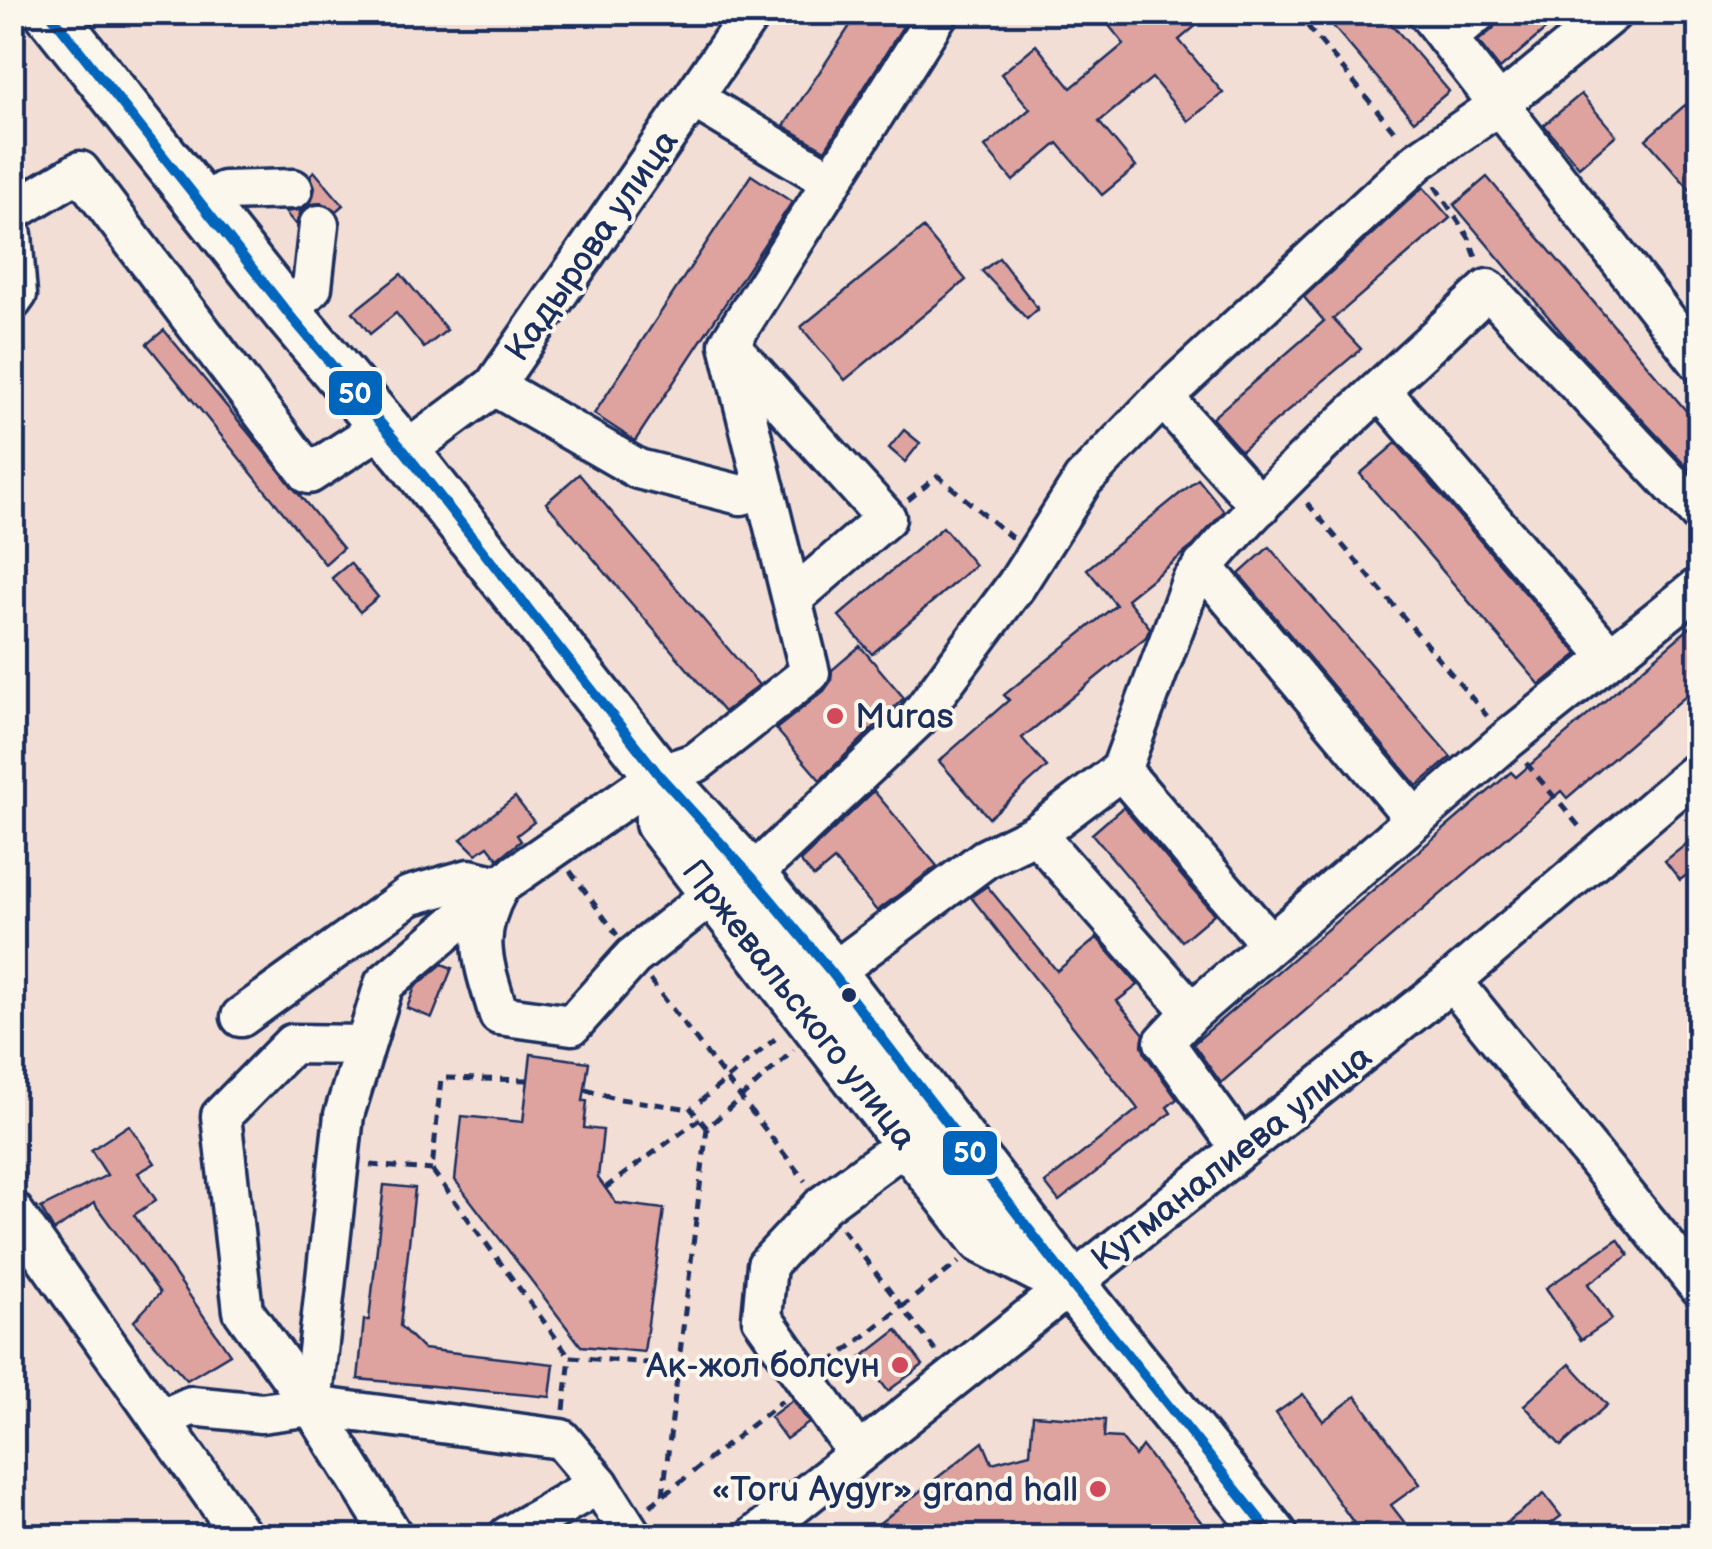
<svg xmlns="http://www.w3.org/2000/svg" width="1712" height="1549" viewBox="0 0 1712 1549" font-family="'Balsamiq Sans',sans-serif">
	<style>
		.building { fill: #dea39f; stroke: #1b2f5e; stroke-width: 2.5 }
		.lines { fill: none; stroke-linecap: round; stroke-linejoin: round }
		.minor-casing { stroke: #1b2f5e; stroke-width: 45 }
		.major-casing { stroke: #1b2f5e; stroke-width: 55 }
		.path { stroke: #1b2f5e; stroke-width: 5; stroke-dasharray: 10 8; stroke-linecap: butt }
		.minor { stroke: #fbf7ec; stroke-width: 38 }
		.major { stroke: #fbf7ec; stroke-width: 48 }
		.bus-1-casing { stroke: #fbf7ec; stroke-width: 18 }
		.bus-1 { stroke: #0065bd; stroke-width: 10 }
		.poi-dot { fill: #d1495b; stroke: #fbf7ec; stroke-width: 4 }
		.bus-dot { fill: #1b2f5e; stroke: #fbf7ec; stroke-width: 4 }
		.labels { text-anchor: middle; stroke-width: 8; stroke-linejoin: round; paint-order: stroke }
		.street-label { font-size: 35px; fill: #1b2f5e; stroke: #fbf7ec }
		.poi-label { font-size: 35px; fill: #1b2f5e; stroke: #fbf7ec; text-anchor: end }
		.line-badge { stroke: #fbf7ec; stroke-width: 4 }
		.badge-label { font-size: 28px; text-anchor: middle; font-weight: bold; fill: #fff }
	</style>
	<rect width="100%" height="100%" fill="#f2ded5"/>
	<filter id="ink" filterUnits="userSpaceOnUse"><feTurbulence type="fractalNoise" baseFrequency=".01" numOctaves="2"/><feDisplacementMap in="SourceGraphic" scale="20" xChannelSelector="R" yChannelSelector="G"/><feConvolveMatrix kernelMatrix="1 2 1 2 8 2 1 2 1" color-interpolation-filters="sRGB"/></filter>
	<g filter="url(#ink)">
		<g class="building">
			<path d="M859,12H912L825,150L784,126Z"/>
			<path d="M1098,12H1212L1179,40L1223,93L1188,121L1152,78L1099,122L1136,167L1102,195L1058,143L1013,181L985,147L1030,109L1001,74L1036,45L1071,88L1124,44Z"/>
			<path d="M1321,12H1381L1449,91L1414,121Z"/>
			<path d="M1500,12H1566L1500,69L1478,41L1493,29Z"/>
			<path d="M1581,94L1616,135L1579,167L1544,125Z"/>
			<path d="M1685,105L1700,121V201L1646,139Z"/>
			<path d="M314,171L343,205L336,211L322,203L311,204L300,212L296,225L285,212L304,209L312,200L315,187L310,175Z"/>
			<path d="M751,175L792,202L635,441L594,414Z"/>
			<path d="M1487,177L1700,427V481L1573,346L1454,205Z"/>
			<path d="M1423,187L1450,218L1333,319L1361,349L1241,451L1212,418L1324,321L1304,297Z"/>
			<path d="M923,228L966,280L845,380L801,327Z"/>
			<path d="M999,258L1038,309L1027,319L982,271Z"/>
			<path d="M401,274L447,330L424,348L396,313L370,334L353,312Z"/>
			<path d="M164,330L343,548L325,564L147,344Z"/>
			<path d="M904,430L920,443L905,462L889,448Z"/>
			<path d="M1396,443L1578,654L1540,685L1360,474Z"/>
			<path d="M579,474L759,685L724,712L546,503Z"/>
			<path d="M1198,479L1224,511L1193,546L1127,599L1150,628L1146,637L1022,738L1047,767L989,818L939,761L1009,700L1004,695L1116,605L1087,569Z"/>
			<path d="M943,527L975,565L872,654L839,616Z"/>
			<path d="M1269,547L1451,757L1417,786L1239,574Z"/>
			<path d="M350,563L378,597L360,612L332,578Z"/>
			<path d="M1700,619V684L1567,798L1561,791L1221,1083L1193,1044L1511,772L1516,777Z"/>
			<path d="M860,646L904,698L820,780L776,729L824,691L831,681L832,670Z"/>
			<path d="M874,791L937,866L877,911L834,860L814,877L800,861Z"/>
			<path d="M515,797L534,822L517,835L521,841L498,859L488,846L476,854L461,839Z"/>
			<path d="M1123,807L1214,914L1182,941L1092,834Z"/>
			<path d="M1700,833V865L1680,880L1665,861Z"/>
			<path d="M987,886L1057,971L1097,938L1138,985L1117,1001L1144,1034L1142,1045L1145,1054L1177,1099L1167,1107L1171,1113L1059,1201L1045,1183L1138,1109L971,897Z"/>
			<path d="M442,964L452,968L432,1018L407,1008L415,987Z"/>
			<path d="M531,1054L589,1062L583,1101H587L584,1128L603,1130L598,1178L616,1203L664,1209L644,1352L581,1346L455,1180L462,1116L523,1122Z"/>
			<path d="M129,1125L155,1163L138,1173L156,1200L134,1215L230,1354L187,1380L134,1321L160,1293L94,1203L54,1231L41,1208L107,1175L91,1150Z"/>
			<path d="M384,1185L415,1188L400,1326L423,1349L554,1364L550,1397L358,1379L364,1320H369Z"/>
			<path d="M1618,1239L1629,1255L1588,1284L1612,1319L1581,1340L1546,1288Z"/>
			<path d="M897,1330L923,1365L888,1391L862,1357Z"/>
			<path d="M1570,1364L1607,1405L1561,1446L1524,1405Z"/>
			<path d="M1303,1394L1323,1421L1356,1396L1420,1484L1391,1505L1415,1536H1371L1363,1526L1358,1529L1276,1413Z"/>
			<path d="M793,1400L809,1423L786,1439L770,1417Z"/>
			<path d="M1033,1415L1105,1420L1104,1437L1121,1438L1135,1456L1142,1446L1212,1536H1047L1038,1525L1022,1536H863L983,1442L992,1463L1030,1453Z"/>
			<path d="M1544,1494L1561,1516L1535,1536H1489Z"/>
		</g>
		<g class="lines">
			<g class="minor-casing">
				<g id="minor">
					<path d="M1427,12L1700,363"/>
					<path d="M1447,38L1478,12"/>
					<path d="M693,98L832,181"/>
					<path d="M205,209L224,191L293,189"/>
					<path d="M12,212L80,171L309,474L382,427"/>
					<path d="M12,235L17,294L12,301"/>
					<path d="M287,312L312,287L319,225"/>
					<path d="M732,348L886,518L793,598"/>
					<path d="M494,386L638,469L741,495L765,489"/>
					<path d="M1381,391L1610,657"/>
					<path d="M1163,397L1260,506"/>
					<path d="M405,452L494,386L752,12"/>
					<path d="M1203,566L1415,819"/>
					<path d="M1121,770L1270,944"/>
					<path d="M1036,834L1121,770L1191,582C1279,475 1388,384 1488,289L1700,514"/>
					<path d="M751,876L917,719L1017,584L1083,480L1163,397L1418,161L1499,105L1613,12"/>
					<path d="M498,889C471,938 484,964 499,1015L572,1025L633,957L714,893"/>
					<path d="M832,973L985,859L1036,834L1192,1012"/>
					<path d="M1452,981L1700,1288"/>
					<path d="M241,1017L409,896L469,879L499,886"/>
					<path d="M1241,1149L1164,1042L1192,1012L1507,740L1700,586"/>
					<path d="M12,1210L242,1536"/>
					<path d="M312,1406L344,1115L384,984L499,886L659,775L697,762L810,673L729,344L939,12"/>
					<path d="M312,1406L243,1311L221,1116L292,1044L365,1045"/>
					<path d="M160,1420L191,1406L261,1413L312,1406"/>
					<path d="M858,1454L762,1318L767,1265L823,1205L907,1143"/>
					<path d="M393,1536L312,1406L561,1439L599,1484L632,1536"/>
					<path d="M508,1536L599,1484"/>
					<path d="M755,1536L1452,981L1700,769"/>
				</g>
			</g>
			<g class="major-casing">
				<g id="major">
					<path d="M49,12L287,312L405,452L659,775L751,876L832,973L1071,1284L1273,1536"/>
					<path d="M659,775L660,823L983,1239L1059,1278"/>
				</g>
			</g>
			<g class="path">
				<path d="M1296,12L1399,137"/>
				<path d="M1435,186L1469,238L1478,263"/>
				<path d="M908,500L938,476L1012,538"/>
				<path d="M1307,503L1487,716"/>
				<path d="M1526,763L1583,831"/>
				<path d="M570,871L617,935"/>
				<path d="M650,980L805,1181"/>
				<path d="M528,1080L441,1078L432,1170L570,1357"/>
				<path d="M585,1090L620,1099L691,1109"/>
				<path d="M707,1128L691,1109L775,1039"/>
				<path d="M370,1165L432,1170"/>
				<path d="M605,1188L700,1119"/>
				<path d="M842,1229L936,1351"/>
				<path d="M830,1363L959,1262"/>
				<path d="M564,1410L570,1357L677,1365"/>
				<path d="M663,1495L707,1128L794,1050"/>
				<path d="M650,1506L782,1401"/>
			</g>
			<use href="#minor" class="minor"/>
			<use href="#major" class="major"/>
			<g class="bus-1-casing">
				<path id="bus-1" d="M49,12L287,312L405,452L659,775L751,876L832,973L1071,1284L1273,1536"/>
			</g>
			<use href="#bus-1" class="bus-1"/>
		</g>
	</g>
	<g class="poi-dot">
		<circle cx="835" cy="716" r="10"/>
		<circle cx="900" cy="1365" r="10"/>
		<circle cx="1098" cy="1489" r="10"/>
	</g>
	<circle class="bus-dot" cx="849" cy="995" r="9"/>
	<g class="labels">
		<g class="street-label">
			<text transform="translate(591 245) rotate(-55)" y="12">Кадырова улица</text>
			<text transform="translate(800 1004) rotate(52)" y="12">Пржевальского улица</text>
			<text transform="translate(1231 1157) rotate(-38)" y="12">Кутманалиева улица</text>
		</g>
		<g class="poi-label">
			<text x="855" y="728" text-anchor="start">Muras</text>
			<text x="880" y="1377">Ак-жол болсун</text>
			<text x="1078" y="1501">«Toru Aygyr» grand hall</text>
		</g>
	</g>
	<g class="line-badge">
		<rect x="327" y="369" width="57" height="48" rx="10" fill="#0065bd"/>
		<rect x="941" y="1129" width="58" height="48" rx="10" fill="#0065bd"/>
	</g>
	<g class="badge-label">
		<text x="355" y="403">50</text>
		<text x="970" y="1162">50</text>
	</g>
	<rect width="1712" height="1549" fill="none" stroke="#fbf7ec" stroke-width="50"/>
	<rect x="25" y="25" width="1662" height="1499" fill="none" stroke="#1b2f5e" stroke-width="4" filter="url(#ink)"/>
</svg>
